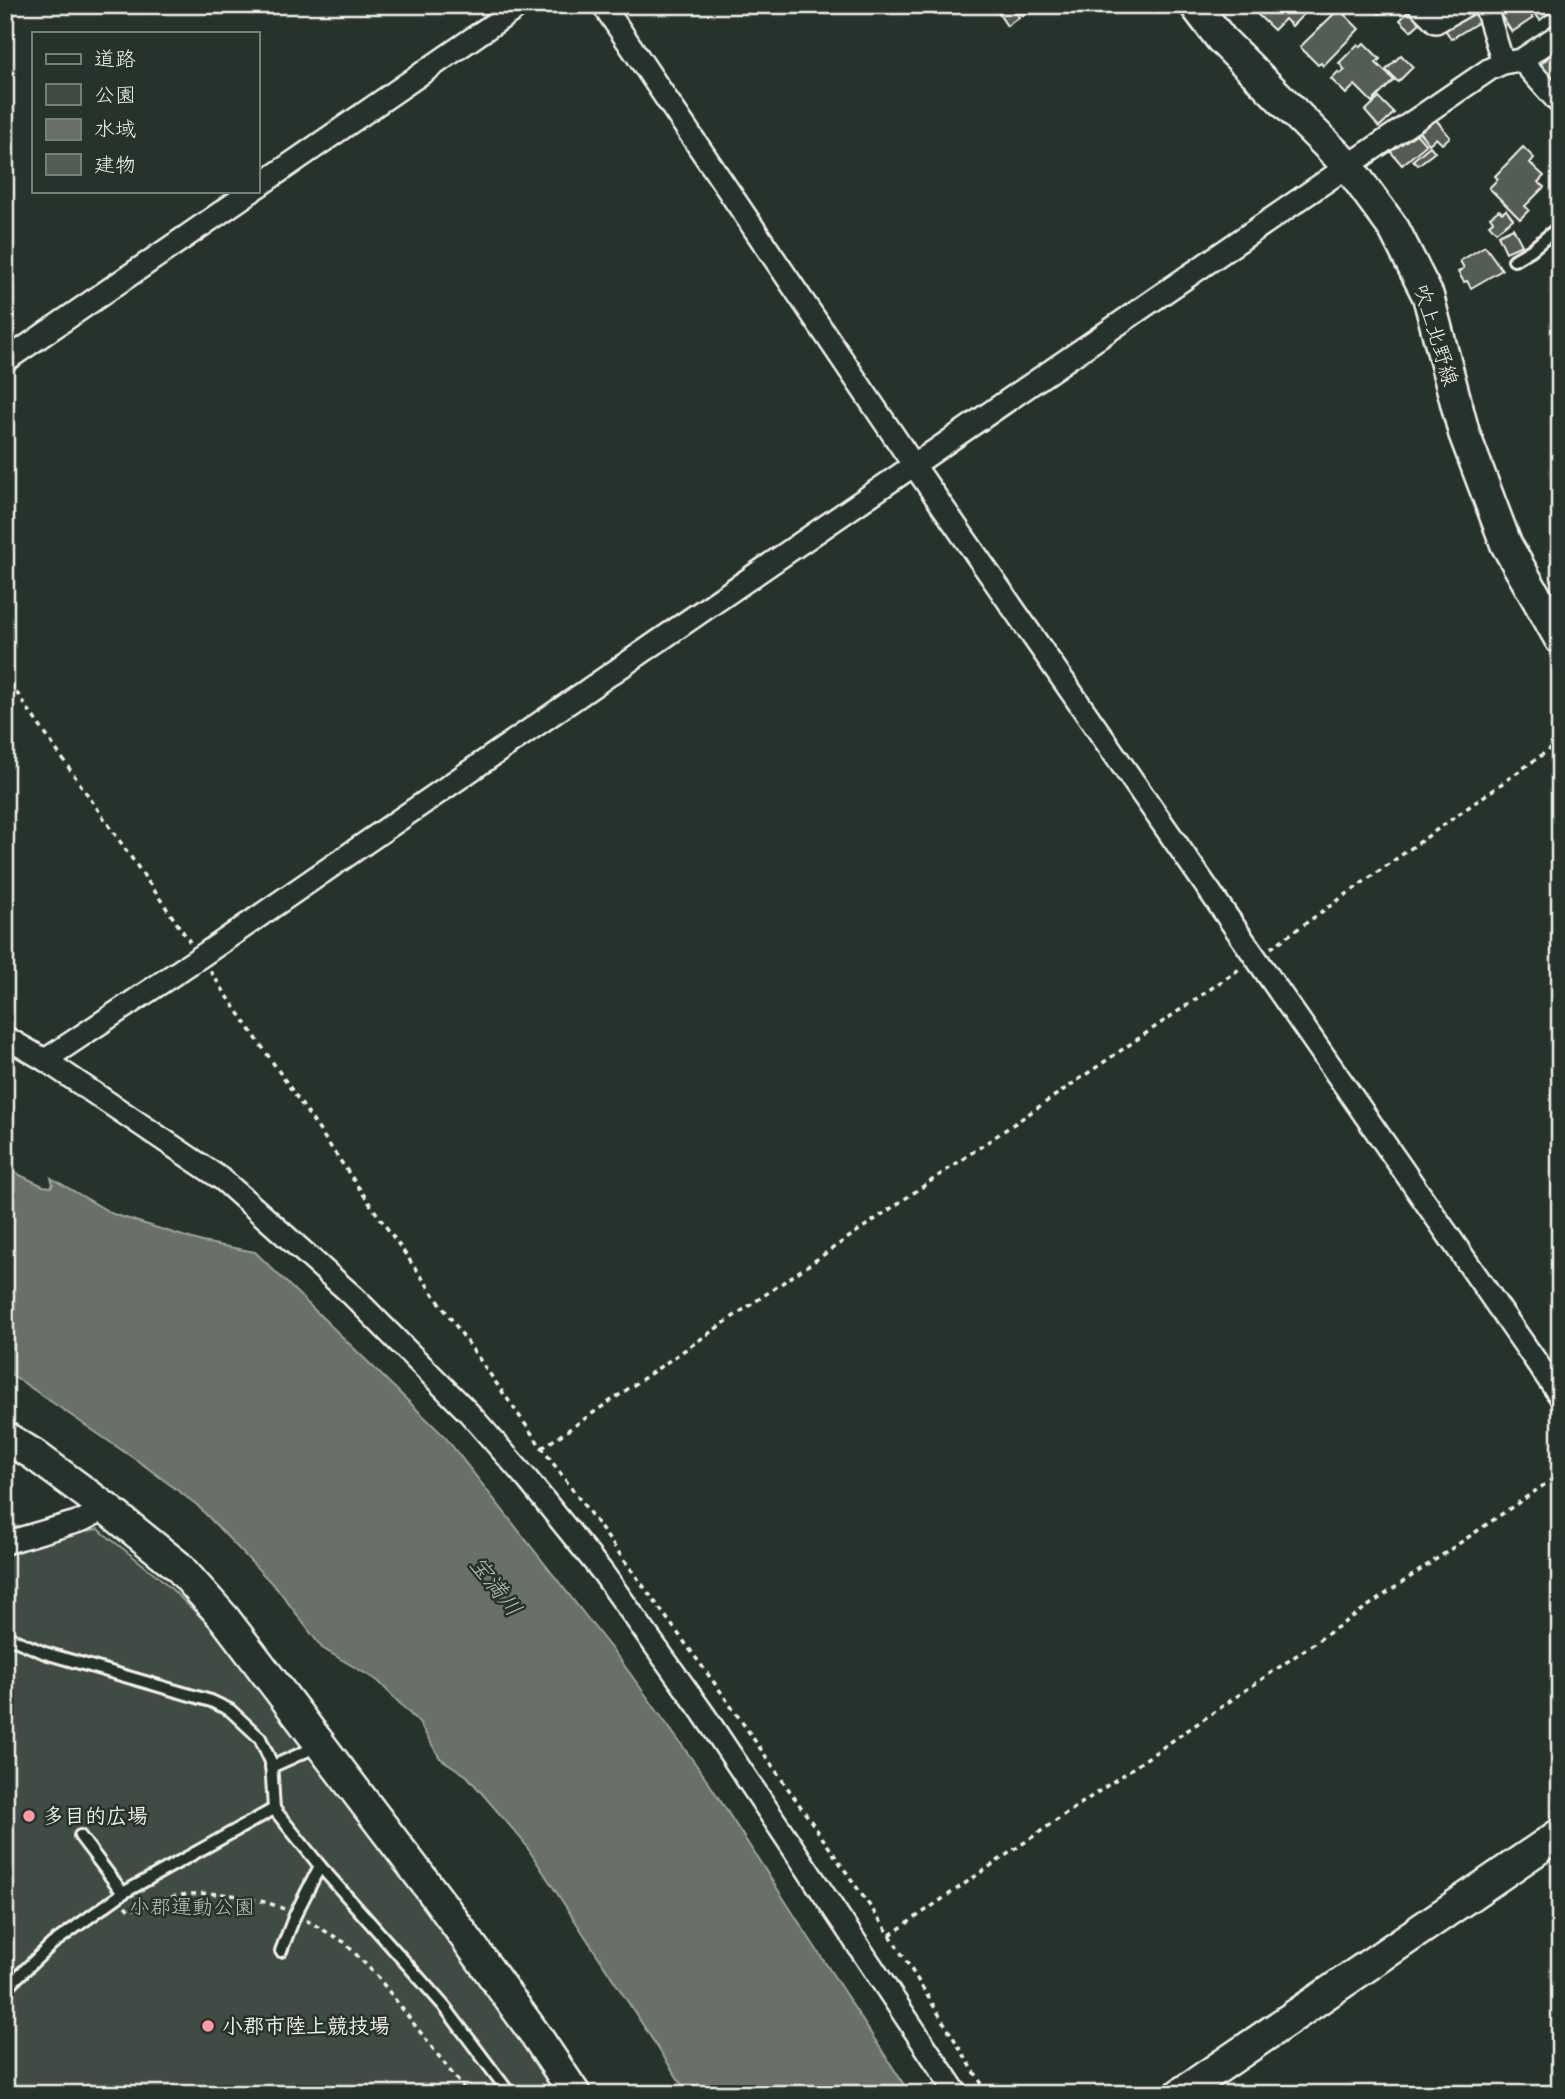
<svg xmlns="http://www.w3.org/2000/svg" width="1565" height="2099" viewBox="0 0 1565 2099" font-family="Delius,'Klee One',sans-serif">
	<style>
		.green { fill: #414b45; stroke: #9a9e96; stroke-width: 2 }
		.water { fill: #676f68; stroke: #9fa39b; stroke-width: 2 }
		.building { fill: #525c55; stroke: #f4f1e8; stroke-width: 2 }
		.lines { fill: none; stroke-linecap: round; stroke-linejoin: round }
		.lane-casing { stroke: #f4f1e8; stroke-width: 16 }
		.street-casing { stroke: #f4f1e8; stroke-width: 26 }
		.secondary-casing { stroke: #f4f1e8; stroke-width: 35 }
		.path { stroke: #f4f1e8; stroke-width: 3.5; stroke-dasharray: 5 5; stroke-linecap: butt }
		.lane { stroke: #26332d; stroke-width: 10 }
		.street { stroke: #26332d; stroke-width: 21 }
		.secondary { stroke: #26332d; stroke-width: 30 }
		.poi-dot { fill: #ff9aa2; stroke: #26332d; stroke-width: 2.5 }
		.labels { text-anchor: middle; stroke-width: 5; stroke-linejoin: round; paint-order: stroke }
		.street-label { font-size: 21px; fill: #f4f1e8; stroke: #26332d }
		.poi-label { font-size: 21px; font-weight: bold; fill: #f4f1e8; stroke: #26332d; text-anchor: start }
		.park-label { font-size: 21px; fill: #bebfb7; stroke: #26332d }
		.water-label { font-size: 23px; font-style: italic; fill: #bcbdb5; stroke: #26332d }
	</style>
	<rect width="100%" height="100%" fill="#26332d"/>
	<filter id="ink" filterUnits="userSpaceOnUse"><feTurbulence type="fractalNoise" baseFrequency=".0143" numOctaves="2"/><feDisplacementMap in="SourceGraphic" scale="14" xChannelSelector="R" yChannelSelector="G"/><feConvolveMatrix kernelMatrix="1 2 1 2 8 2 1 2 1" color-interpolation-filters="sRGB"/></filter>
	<g filter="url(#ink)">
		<path class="green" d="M98,1529L159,1577L212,1628L304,1743L502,2011L558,2094H5V1551L33,1542Z"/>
		<path class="water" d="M5,1168L43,1186L51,1187L53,1184L51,1178L113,1214L202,1242L255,1252L445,1437L621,1661L705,1777L910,2094H688L523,1841L467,1776L440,1758L419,1723L378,1681L322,1648L280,1592L197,1505L145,1466L5,1370Z"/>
		<g class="building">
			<path d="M993,5H1011L1019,17L1007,26Z"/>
			<path d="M1014,5H1032L1034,8L1022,16Z"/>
			<path d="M1260,5H1306L1309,9L1292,26L1285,19L1274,30L1254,11Z"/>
			<path d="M1373,5H1394L1379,14Z"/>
			<path d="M1474,5L1484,19L1451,39L1442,24Z"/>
			<path d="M1499,5H1524L1533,18L1512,32L1496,8Z"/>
			<path d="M1529,5H1560L1540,20Z"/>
			<path d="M1413,7L1424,19L1411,31L1400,20Z"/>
			<path d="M1339,9L1359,29L1323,66L1321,63L1318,65L1300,47Z"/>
			<path d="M1364,43L1380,59L1376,63L1394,80L1372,102L1355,85L1346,94L1331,79L1338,72L1340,74L1345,70L1339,63L1358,44L1360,47Z"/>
			<path d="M1560,46V89L1538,67Z"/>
			<path d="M1401,55L1413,67L1398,82L1386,70Z"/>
			<path d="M1379,98L1394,113L1379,127L1365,111Z"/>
			<path d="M1433,116L1450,137L1442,144L1436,138L1429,144L1416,128L1422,122L1426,126L1428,124L1427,122Z"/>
			<path d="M1414,131L1426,145L1402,165L1390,151Z"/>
			<path d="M1430,146L1435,152L1418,165L1413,160Z"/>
			<path d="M1523,147L1534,158L1530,163L1544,176L1538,182L1544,187L1525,206L1529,210L1520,219L1489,188L1498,179L1495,176Z"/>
			<path d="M1499,210L1502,213L1506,210L1513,219L1496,232L1489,224L1493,221L1490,217Z"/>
			<path d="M1513,228L1522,245L1506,252L1498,235Z"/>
			<path d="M1485,246L1502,270L1471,288L1467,281L1464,282L1458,272L1464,268L1460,261Z"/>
		</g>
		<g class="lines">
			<g class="lane-casing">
				<g id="lane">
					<path d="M1514,260L1531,250L1560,226"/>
					<path d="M5,1636L45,1653L211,1701L230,1710L260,1738L271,1762L274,1809L320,1866L444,2006L510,2094"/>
					<path d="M271,1767L320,1745"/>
					<path d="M80,1836L123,1893"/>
					<path d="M281,1951L295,1915L320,1866"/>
					<path d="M5,1989L52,1944L123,1893L274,1809"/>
				</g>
			</g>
			<g class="street-casing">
				<g id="street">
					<path d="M603,5L913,464L1560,1396"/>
					<path d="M1419,5L1436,22L1466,5"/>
					<path d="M1485,5L1503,63"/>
					<path d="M1521,60L1560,104"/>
					<path d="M257,187L521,5"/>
					<path d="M5,361L252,191"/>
					<path d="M5,1037L45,1060L223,1180L353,1296L469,1413L527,1479L603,1573L703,1713L957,2094"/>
					<path d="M45,1060L200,957L1348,166L1490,69L1503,63L1521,60L1560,34"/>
					<path d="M5,1543L83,1520L106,1508"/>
				</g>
			</g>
			<g class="secondary-casing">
				<g id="secondary">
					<path d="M1195,5L1221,39L1348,166L1394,229L1428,296L1464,433L1506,544L1560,639"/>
					<path d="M5,1437L33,1454L106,1508L178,1566L225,1619L440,1902L539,2040L575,2094"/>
					<path d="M1180,2094L1560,1834"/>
				</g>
			</g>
			<g class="path">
				<path d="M5,676L190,942"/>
				<path d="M1271,948L1560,742"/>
				<path d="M210,971L370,1204L542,1448L721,1692L890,1935L988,2094"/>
				<path d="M542,1448L1241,968"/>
				<path d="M125,1906L129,1910C143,1906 157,1900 171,1897C205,1889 252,1895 284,1909"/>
				<path d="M306,1920L344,1942L377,1976L468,2094"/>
				<path d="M890,1935L1560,1474"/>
			</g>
			<use href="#lane" class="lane"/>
			<use href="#street" class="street"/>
			<use href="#secondary" class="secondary"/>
		</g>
	</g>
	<g class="poi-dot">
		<circle cx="29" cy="1816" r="7"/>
		<circle cx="208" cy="2026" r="7"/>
	</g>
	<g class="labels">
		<g class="street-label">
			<text transform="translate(1436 335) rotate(73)" y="7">吹上北野線</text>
		</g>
		<g class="poi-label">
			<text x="43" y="1823">多目的広場</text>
			<text x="222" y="2033">小郡市陸上競技場</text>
		</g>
		<g class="park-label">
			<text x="192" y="1914">小郡運動公園</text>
		</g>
		<g class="water-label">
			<text transform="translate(496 1586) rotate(52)" y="8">宝満川</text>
		</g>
	</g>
	<rect width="1565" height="2099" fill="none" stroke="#26332d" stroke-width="28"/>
	<rect x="14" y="14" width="1537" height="2071" fill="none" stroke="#f4f1e8" stroke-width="2.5" filter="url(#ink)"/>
	<rect x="32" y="32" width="228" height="161" fill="#26332d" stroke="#787f78" stroke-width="2"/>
	<rect x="46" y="54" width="35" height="10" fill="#26332d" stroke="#787f78" stroke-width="2"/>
	<text x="94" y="66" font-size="21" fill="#f4f1e8">道路</text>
	<rect x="46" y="84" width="35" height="21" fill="#414b45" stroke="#787f78" stroke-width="2"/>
	<text x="94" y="102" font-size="21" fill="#f4f1e8">公園</text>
	<rect x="46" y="119" width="35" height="21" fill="#676f68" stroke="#787f78" stroke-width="2"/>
	<text x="94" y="136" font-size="21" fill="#f4f1e8">水域</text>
	<rect x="46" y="154" width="35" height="21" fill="#525c55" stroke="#787f78" stroke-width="2"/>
	<text x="94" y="172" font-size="21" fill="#f4f1e8">建物</text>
</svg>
